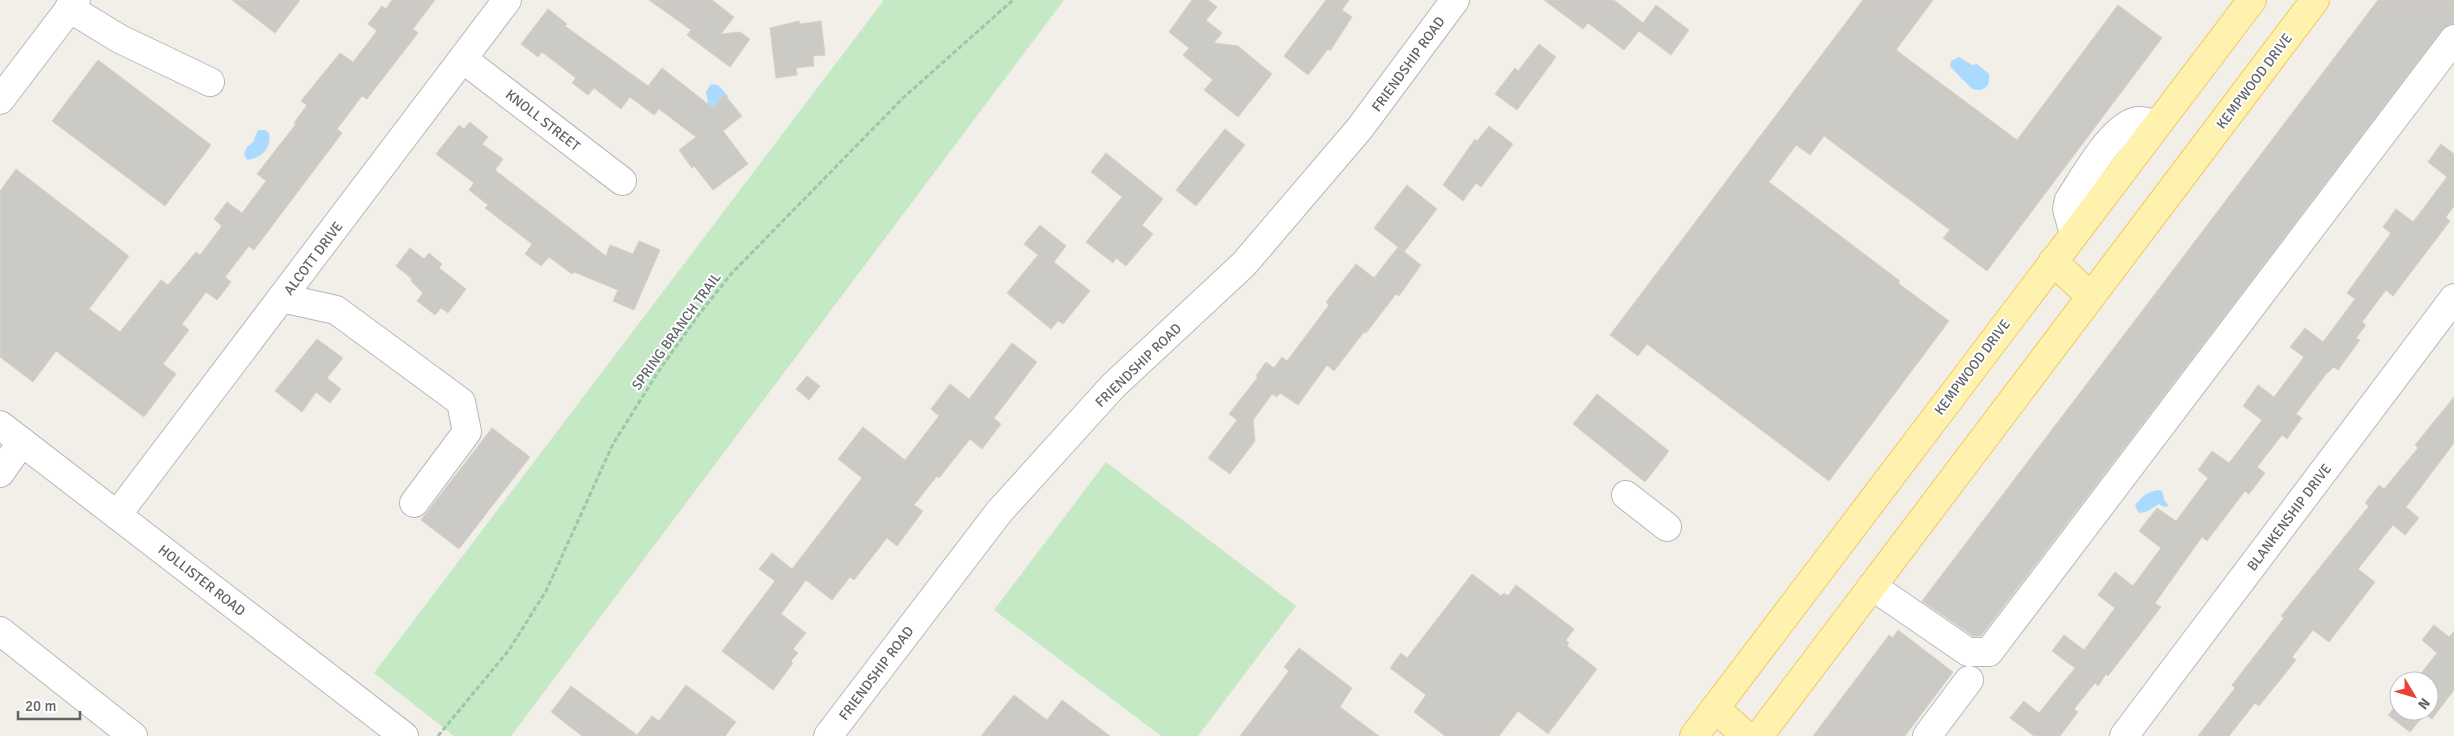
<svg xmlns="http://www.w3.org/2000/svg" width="2454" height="736" viewBox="0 0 2454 736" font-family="Signika,sans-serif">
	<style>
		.green { fill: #c5e8c5 }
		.water { fill: #aadaff }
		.building { fill: #cccac5; stroke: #d6d1c6 }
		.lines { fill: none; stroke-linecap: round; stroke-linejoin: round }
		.minor-casing { stroke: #b5b8bc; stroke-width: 30 }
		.major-casing { stroke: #f2c960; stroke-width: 30 }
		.path { stroke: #9cc7a9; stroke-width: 3; stroke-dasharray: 5 2.5; stroke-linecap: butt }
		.minor { stroke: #fff; stroke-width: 28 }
		.major { stroke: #fff2af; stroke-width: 28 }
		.labels { text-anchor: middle; stroke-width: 4; stroke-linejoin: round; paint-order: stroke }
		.street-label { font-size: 14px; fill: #5f6368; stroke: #fff }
	</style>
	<rect width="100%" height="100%" fill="#f1efe8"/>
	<g class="green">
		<path d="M884,0H1064L511,736H454L374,673Z"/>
		<path d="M1106,462L1296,606L1198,736H1161L994,610Z"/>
	</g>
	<g class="water">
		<path d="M1959,57L1972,65L1977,64L1989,74C1991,85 1984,93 1973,89C1971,88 1951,68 1950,66L1951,61Z"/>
		<path d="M711,84L718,85L728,96L726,102L706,118L700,112L708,103L706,92Z"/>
		<path d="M258,130H265L269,133C272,149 261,158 247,160L244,154L247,147L253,142Z"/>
		<path d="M2157,490L2162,491L2165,501L2169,506L2164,507L2159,504L2146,512L2139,513L2135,506C2140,498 2147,492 2157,490Z"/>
	</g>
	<g class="building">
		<path d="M232,0H300L275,33Z"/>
		<path d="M392,0H435L413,29L418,33L367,99L362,96L337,129L342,133L254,250L249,246L225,277L231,282L217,300L206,292L182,324L189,330L163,364L176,374L144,417L56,351L33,382L0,357V191L16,169L129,256L89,309L120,332L161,280L168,285L196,252L200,255L222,226L214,219L227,202L242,213L266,181L257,174L296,124L294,123L307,105L301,101L340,53L353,62L377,31L368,24L382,6L386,9Z"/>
		<path d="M649,0H712L734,17L721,34L740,32L750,39L730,67L687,35L691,30Z"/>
		<path d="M1192,0H1208L1217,7L1206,20L1222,33L1214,43L1238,46L1272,74L1238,117L1204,90L1213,80L1183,55L1189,48L1169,32Z"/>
		<path d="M1326,0H1349L1342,10L1352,17L1330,51L1328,49L1308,75L1284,56Z"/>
		<path d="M1544,0H1614L1643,23L1656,5L1689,30L1671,55L1639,31L1624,50L1588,23L1583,29Z"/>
		<path d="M1863,0H1933L1896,50L2017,140L2118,5L2162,38L1987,271L1943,238L1950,230L1824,136L1810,155L1796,145L1769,182L1900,281L1898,283L1949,321L1829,481L1647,344L1638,356L1610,335Z"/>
		<path d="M2378,0H2454V24L2448,25L2442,30L1981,636H1973L1922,601Z"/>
		<path d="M548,9L567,24L565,26L648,86L662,68L713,108L724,94L742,116L723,131L748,164L713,190L694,166L692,168L679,150L696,137L659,109L654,115L630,97L621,109L594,88L588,95L572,83L576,78L542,52L538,57L521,44Z"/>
		<path d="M799,21L800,24L821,21L825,55L813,56L814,66L796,68L797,75L776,78L770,28Z"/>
		<path d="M1539,44L1556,57L1517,110L1495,94L1515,68L1518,71Z"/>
		<path d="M98,60L211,145L165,206L52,121Z"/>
		<path d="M470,122L488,137L482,144L503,159L495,170L606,256L610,245L633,254L639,241L660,250L634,310L613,301L618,290L574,272L572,274L549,257L541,266L525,254L532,244L485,208L488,205L469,190L474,183L436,154L459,125L464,129Z"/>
		<path d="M1489,126L1513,144L1481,187L1476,183L1463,201L1443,185L1475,139L1477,141Z"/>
		<path d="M1225,129L1245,145L1196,206L1176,190Z"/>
		<path d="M2441,144L2454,154V206L2446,217L2450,221L2393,296L2386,290L2362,322L2366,325L2356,338L2360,340L2338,370L2334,367L2326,374L2296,414L2302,418L2287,439L2282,435L2257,467L2265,473L2249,494L2245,491L2207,541L2202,537L2155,603L2161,607L2108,676L2106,674L2098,686L2095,683L2074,709L2078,712L2060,736H2034L2010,718L2024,701L2039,713L2075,668L2052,651L2064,635L2084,650L2115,608L2098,595L2115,572L2133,586L2161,548L2139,531L2157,508L2176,521L2208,478L2198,470L2212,451L2229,463L2262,420L2243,406L2258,385L2274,397L2304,357L2290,347L2305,328L2323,342L2355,299L2347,293L2391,233L2383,227L2396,209L2413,222L2447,177L2428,162Z"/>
		<path d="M1106,153L1163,199L1142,225L1153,234L1126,266L1116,258L1113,263L1086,242L1122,197L1091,172Z"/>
		<path d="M1407,185L1437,209L1404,252L1374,228Z"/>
		<path d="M1040,225L1066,246L1054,262L1090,291L1063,324L1058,321L1051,329L1007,293L1038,255L1024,244Z"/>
		<path d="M1398,247L1421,265L1399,296L1396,294L1366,333L1364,332L1334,371L1327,365L1298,405L1280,393L1277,397L1272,394L1253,420L1255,441L1230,474L1208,458L1237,420L1229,414L1258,377L1256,376L1266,362L1274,368L1282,357L1287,361L1329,305L1326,302L1356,264L1374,278Z"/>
		<path d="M410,248L424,259L429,253L442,264L439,268L466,289L448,313L441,308L435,315L417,301L423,293L411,281L412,279L396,266Z"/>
		<path d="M317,339L343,358L327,378L341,389L330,403L316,392L302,412L275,391Z"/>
		<path d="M1012,343L1037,362L994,418L1001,424L982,449L970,439L939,478L937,476L914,505L923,511L897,546L887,538L854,580L850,577L832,600L806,580L781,614L806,633L793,649L798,653L791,661L793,663L773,690L722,651L775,581L759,569L772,553L792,569L862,478L838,459L863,427L905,460L939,416L931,409L950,384L969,399Z"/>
		<path d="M807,376L820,386L809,400L796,389Z"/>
		<path d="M1597,394L1669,451L1645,482L1573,424Z"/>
		<path d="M2454,397V443L2406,507L2419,518L2405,535L2393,525L2358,569L2375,582L2329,642L2313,630L2292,657L2296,660L2259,706L2255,703L2229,736H2198L2235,688L2232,685L2284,618L2281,616L2369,506L2365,503L2379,485L2384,489L2418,448L2415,445Z"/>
		<path d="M492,428L530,457L459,549L421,520Z"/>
		<path d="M1472,574L1501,596L1504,593L1508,596L1516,585L1574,629L1566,640L1569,643L1567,646L1597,669L1548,734L1518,711L1499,736H1445L1414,712L1426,695L1390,668L1401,653L1407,658Z"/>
		<path d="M2434,625L2449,637L2454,631V690L2432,719L2425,714L2410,732L2388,715L2399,702V711H2429V681H2415L2437,653L2422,640Z"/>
		<path d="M1898,630L1953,672L1905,736H1813L1889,635L1893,638Z"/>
		<path d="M1299,648L1352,688L1340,707L1379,736H1240L1289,671L1284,667Z"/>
		<path d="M686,685L736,722L725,736H582L551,712L571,686L637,735L652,716L659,721Z"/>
		<path d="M1014,695L1047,720L1062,700L1110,736H981Z"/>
	</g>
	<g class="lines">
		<g class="minor-casing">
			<g id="minor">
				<path d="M69,8L120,39L210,82"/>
				<path d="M463,59L622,181"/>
				<path d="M0,100L76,0"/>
				<path d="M2074,234L2067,209L2069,200C2083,179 2113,124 2138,121C2144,120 2152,124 2157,125"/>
				<path d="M282,298L336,310L461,402L467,432L414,503"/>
				<path d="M0,425L404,736"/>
				<path d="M0,473L22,442"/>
				<path d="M1626,495L1667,527"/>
				<path d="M117,515L507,0"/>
				<path d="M1872,586L1968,652H1989L2454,39"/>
				<path d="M0,631L133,736"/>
				<path d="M828,736L999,512L1113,386L1244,264L1360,128L1455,0"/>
				<path d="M1927,736L1969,680"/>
				<path d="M2124,736L2454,298"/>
			</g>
		</g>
		<g class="major-casing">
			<g id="major">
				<path d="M2053,261L2090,296"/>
				<path d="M1715,708L1746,736"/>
				<path d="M1694,736L2252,0"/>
				<path d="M1759,736L2315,0"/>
			</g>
		</g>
		<path class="path" d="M438,736L509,650L546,591L613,444L658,372L697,317L731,274L904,97L1013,0"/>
		<use href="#minor" class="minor"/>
		<use href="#major" class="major"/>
	</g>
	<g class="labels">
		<g class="street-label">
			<text transform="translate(1408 64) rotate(-54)" y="5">FRIENDSHIP ROAD</text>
			<text transform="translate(2254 81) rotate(-53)" y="5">KEMPWOOD DRIVE</text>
			<text transform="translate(543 120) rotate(38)" y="5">KNOLL STREET</text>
			<text transform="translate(313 258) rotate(-53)" y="5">ALCOTT DRIVE</text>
			<text transform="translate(676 331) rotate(-54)" y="5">SPRING BRANCH TRAIL</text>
			<text transform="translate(1138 365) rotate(-44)" y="5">FRIENDSHIP ROAD</text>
			<text transform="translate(1972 367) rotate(-53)" y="5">KEMPWOOD DRIVE</text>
			<text transform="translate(2289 517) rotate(-53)" y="5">BLANKENSHIP DRIVE</text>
			<text transform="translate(202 580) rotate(38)" y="5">HOLLISTER ROAD</text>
			<text transform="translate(876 673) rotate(-53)" y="5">FRIENDSHIP ROAD</text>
		</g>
	</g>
	<g transform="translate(2414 696) rotate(128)"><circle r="24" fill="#ffffff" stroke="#bfc1c3"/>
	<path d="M0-4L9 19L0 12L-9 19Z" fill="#ea4335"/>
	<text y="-8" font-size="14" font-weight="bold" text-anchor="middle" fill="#5f6368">N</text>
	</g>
	<path d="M18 711v8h62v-8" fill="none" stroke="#5f6368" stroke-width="2.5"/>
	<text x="25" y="711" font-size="15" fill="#5f6368" stroke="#ffffff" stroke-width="4" paint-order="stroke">20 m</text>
</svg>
